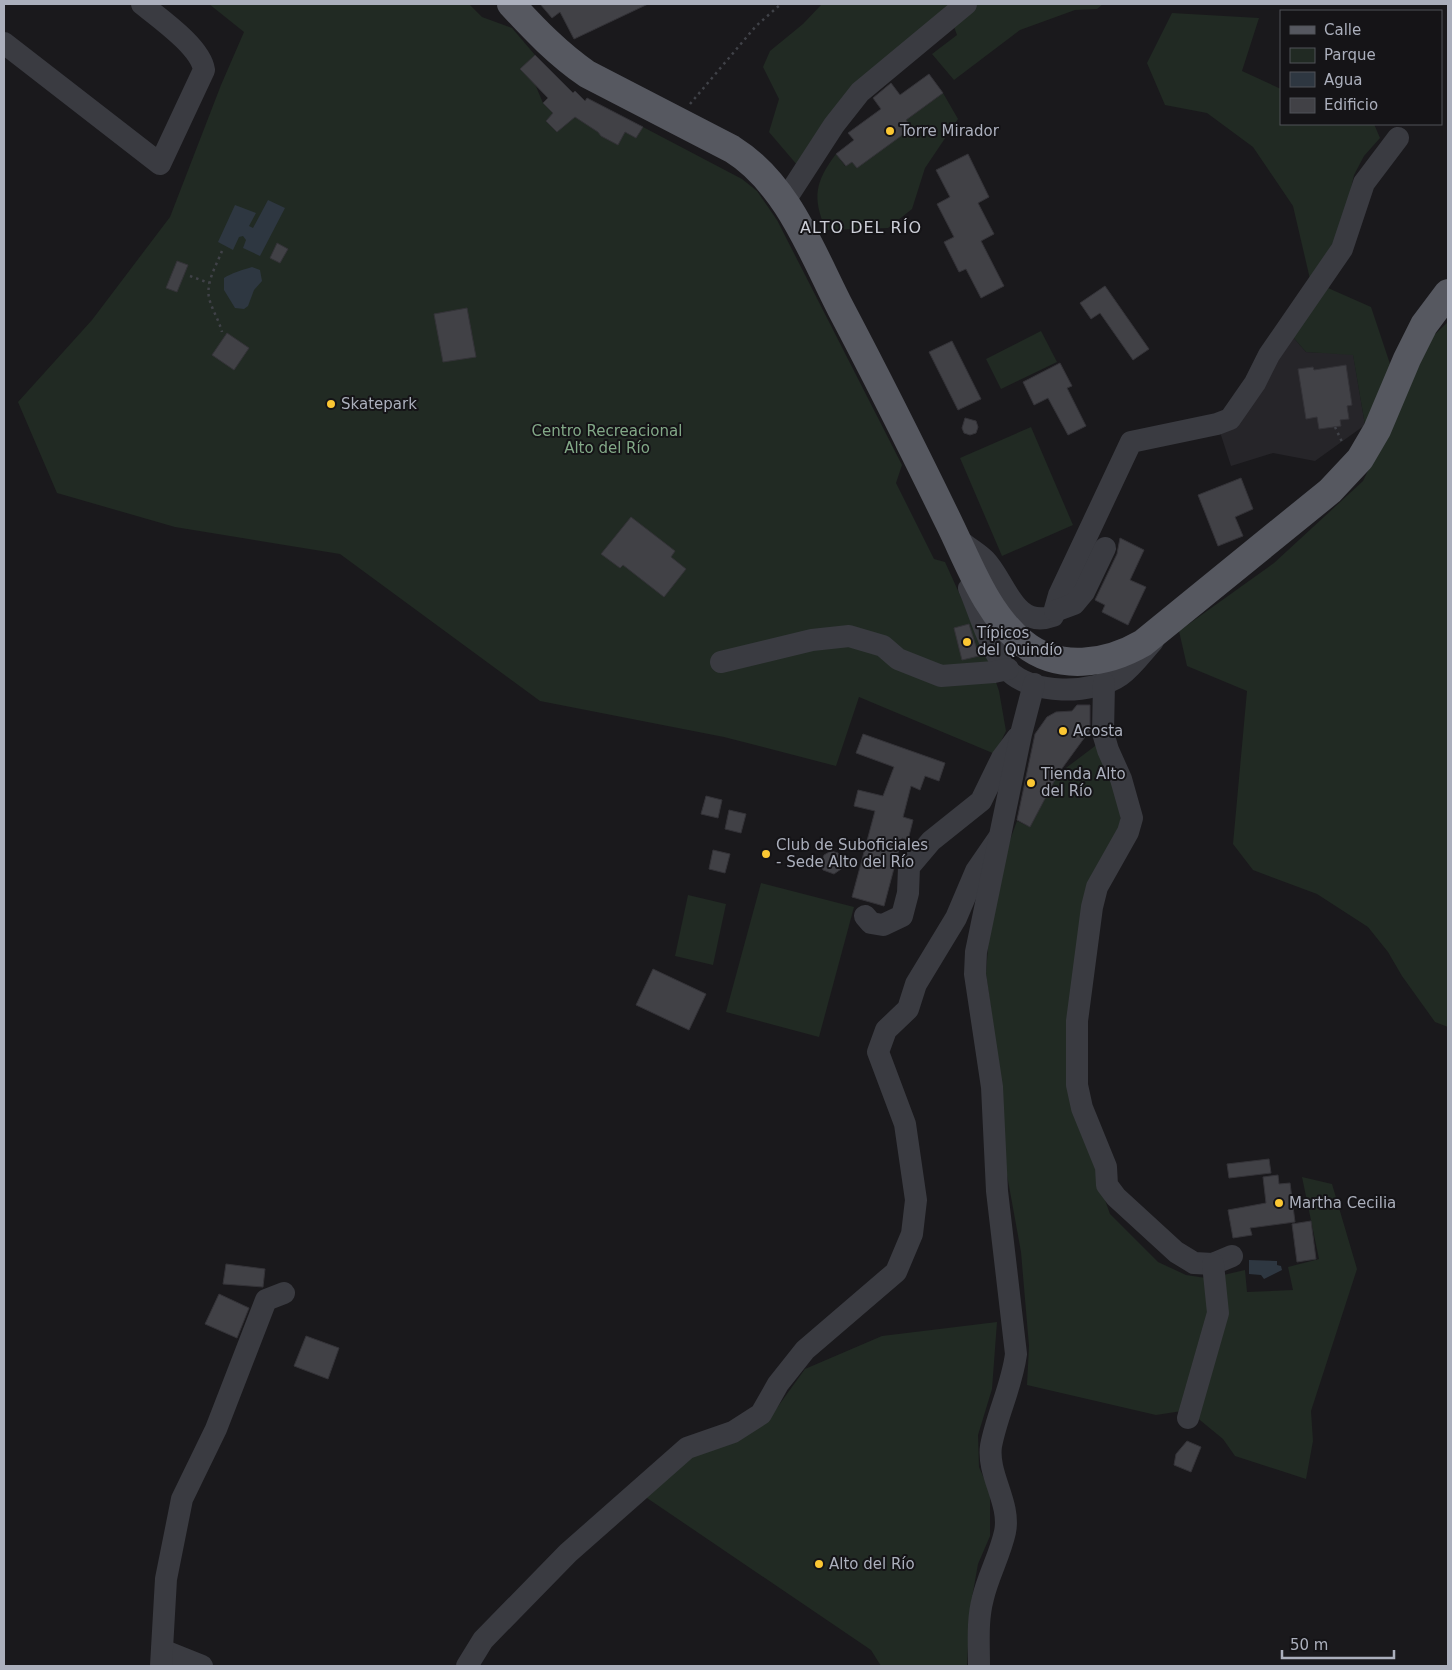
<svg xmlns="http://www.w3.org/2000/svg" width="1452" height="1670" viewBox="0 0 1452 1670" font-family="'DejaVu Sans',sans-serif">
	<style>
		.built { fill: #262529 }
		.green { fill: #212a23 }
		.water { fill: #2e3741 }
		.building { fill: #414146; stroke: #343338 }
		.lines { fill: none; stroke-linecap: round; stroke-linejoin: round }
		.path { stroke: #404248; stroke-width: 2.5; stroke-dasharray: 2.5 4; stroke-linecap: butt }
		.minor { stroke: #3a3b41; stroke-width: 22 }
		.major { stroke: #565860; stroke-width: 28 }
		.poi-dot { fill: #fbc733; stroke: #151417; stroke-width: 2 }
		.labels { text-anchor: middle; stroke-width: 4; stroke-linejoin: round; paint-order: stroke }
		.poi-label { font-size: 15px; fill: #abafbc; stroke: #151417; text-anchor: start }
		.park-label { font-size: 15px; fill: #82a887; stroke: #151417 }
		.neighbourhood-label { font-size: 16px; letter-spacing: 1px; fill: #cdcfd8; stroke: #151417 }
	</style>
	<rect width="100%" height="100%" fill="#1a191c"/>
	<path class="built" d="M1292,336L1306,352L1353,354L1365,425L1315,461L1273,453L1231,466L1220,432Z"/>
	<g class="green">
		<path d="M209,4H469L482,17L512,28L535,55L520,69L535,84L543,103L553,113L546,121L557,132L575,117L589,126L592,120L601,136L618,145L625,132L636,138L643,127L742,179L757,191L777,220L902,465L896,483L934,559L945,562L985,650L999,691L1006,731L995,754L859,697L836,766L724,737L540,701L340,554L175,527L57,493L18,402L92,320L170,217L221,85L244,32Z"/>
		<path d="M822,4H958L798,166L769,132L779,99L763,67L770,51L803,24Z"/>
		<path d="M978,4H1103L1097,9L1075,10L1020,30L954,80L932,54L957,35L953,24Z"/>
		<path d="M1172,13L1259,18L1242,71L1281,89V124H1374L1380,138L1364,156L1354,175L1342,229L1310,279L1293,206L1253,147L1207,113L1165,105L1147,63Z"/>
		<path d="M943,93L958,119L925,168L912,209L888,228L826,230C812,197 815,182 836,154L845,166L911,128L906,120Z"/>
		<path d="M1328,288L1371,307L1391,367L1365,425L1353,355L1306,352L1292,336Z"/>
		<path d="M1448,322V1027L1435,1022L1402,976L1388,952L1368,927L1317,894L1253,870L1233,844L1247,691L1187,666L1179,631L1274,563L1363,481L1434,335Z"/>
		<path d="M1041,331L1057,362L1001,389L986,359Z"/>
		<path d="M1031,427L1073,525L1002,556L960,458Z"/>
		<path d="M1099,743L1122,805L1120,822L1072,1013L1104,1197L1110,1214L1158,1262L1186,1275L1206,1278L1210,1310L1182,1411L1156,1415L1027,1385L1029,1346L1021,1252L1005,1164L996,1047L986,973L991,910L1007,848L1017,821L1030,827L1058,774Z"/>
		<path d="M761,883L854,907L819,1037L726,1012Z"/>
		<path d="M688,895L726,904L713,965L675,956Z"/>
		<path d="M1302,1177L1332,1184L1357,1269L1311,1411L1313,1441L1306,1479L1235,1456L1223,1439L1195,1416L1219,1276L1245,1270L1247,1292L1293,1290L1288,1267L1319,1259Z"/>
		<path d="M997,1322L992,1389L978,1435L979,1467L990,1492V1536L978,1564L970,1609L967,1666H881L871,1650L644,1496L687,1455L771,1416L805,1369L882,1336Z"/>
	</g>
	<g class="water">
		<path d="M268,200L285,208L260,256L243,248L246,240L243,236L239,237L233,250L218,242L235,205L256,213L249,226L253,228Z"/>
		<path d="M252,267L260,270L262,281L254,290L248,306L244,309L235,308L224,290V278C229,274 245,269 252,267Z"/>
		<path d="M1249,1260L1277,1261V1265L1281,1266L1282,1270L1264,1279L1261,1275L1249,1274Z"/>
	</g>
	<g class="building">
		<path d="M540,4H648L574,39L560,12L552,18Z"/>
		<path d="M535,55L573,93L575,91L585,101L587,98L643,127L636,138L625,132L618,145L601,136L598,132L575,117L557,132L546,121L553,113L543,103L548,98L520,69Z"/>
		<path d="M929,74L943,93L906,120L912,128L857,168L852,162L846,166L836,154L854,140L848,133L881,109L873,98L891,83L900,95Z"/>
		<path d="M968,154L989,197L978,203L994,234L981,241L1004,286L981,298L966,269L959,272L944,242L954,237L937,204L950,197L936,170Z"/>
		<path d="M277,243L288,249L280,263L270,258Z"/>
		<path d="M177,261L188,265L177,292L166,288Z"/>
		<path d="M1105,286L1149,349L1133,360L1100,313L1091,319L1080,303Z"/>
		<path d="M467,308L476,357L443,362L434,314Z"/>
		<path d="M227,333L249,348L234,370L212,355Z"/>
		<path d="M952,341L981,399L958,410L929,352Z"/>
		<path d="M1060,363L1072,386L1067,388L1086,426L1068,435L1048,398L1034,405L1023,382Z"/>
		<path d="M1346,365L1352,405L1347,406L1349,419L1340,420L1341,426L1319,429L1317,417L1306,419L1298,369L1313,367L1314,370Z"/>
		<path d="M965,418L976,421L978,427L976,433L970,435L964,433L962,428Z"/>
		<path d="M1241,478L1253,509L1235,517L1243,536L1218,546L1198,495Z"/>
		<path d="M631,517L675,551L671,557L686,569L664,597L623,565L620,568L601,554Z"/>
		<path d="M1120,538L1144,550L1130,580L1146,587L1128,625L1102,612L1105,605L1095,600L1117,554Z"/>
		<path d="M969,624L979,656L962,660L954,628Z"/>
		<path d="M1077,705H1090V730L1058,774L1030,827L1017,820L1035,734L1047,717L1056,712L1072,711Z"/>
		<path d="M863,734L945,763L939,781L925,776L920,790L911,786L903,817L913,820L908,840L902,838L884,906L852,897L875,811L854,806L858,790L883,796L894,767L856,753Z"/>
		<path d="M706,796L722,800L718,818L701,814Z"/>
		<path d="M729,810L746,814L741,833L725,829Z"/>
		<path d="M713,850L730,854L725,873L709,869Z"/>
		<path d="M831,851L838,853L848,864L834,874L823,870L821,862L824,855Z"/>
		<path d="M653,969L706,994L689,1030L636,1005Z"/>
		<path d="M1269,1159L1271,1173L1229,1178L1227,1164Z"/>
		<path d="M1278,1175L1279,1184L1290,1183L1295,1222L1250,1228L1252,1235L1233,1238L1228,1210L1266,1203L1263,1177Z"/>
		<path d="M1311,1221L1316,1259L1297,1262L1292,1224Z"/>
		<path d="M226,1264L265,1269L263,1287L223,1284Z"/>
		<path d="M219,1294L249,1308L237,1338L205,1324Z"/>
		<path d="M306,1336L339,1348L328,1379L294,1366Z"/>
		<path d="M1187,1441L1201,1447L1191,1472L1174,1465L1176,1454Z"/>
	</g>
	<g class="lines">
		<g class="path">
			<path d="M690,104L756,26L781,4"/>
			<path d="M222,251C216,266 206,282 209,298C212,310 219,320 222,332"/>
			<path d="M190,276L209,283"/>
			<path d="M1335,427L1343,444"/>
		</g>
		<g class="minor">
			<path d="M4,43L160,164L204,70C201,47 159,18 142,4"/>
			<path d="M784,202L834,125L860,92L966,4"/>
			<path d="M957,539C966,546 977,552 985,560C1005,580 1014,630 1053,616L1059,595L1131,442L1217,424L1230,419L1255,383L1269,355L1342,249L1364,183L1398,138"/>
			<path d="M969,588C980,613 988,646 1006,668C1030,696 1093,695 1121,675C1133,666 1143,652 1153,641"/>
			<path d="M1055,611L1074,604L1084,592L1105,548"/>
			<path d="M721,662L812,640L849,636L883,646L898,659L941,676L994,672L1008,669"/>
			<path d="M1104,683L1103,733L1108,750L1121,779L1132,818L1128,832L1097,887L1092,907L1077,1021V1085L1082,1108L1106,1167L1107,1185L1116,1197L1176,1252L1194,1263L1213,1264L1232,1256"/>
			<path d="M865,916L871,923L883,925L902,916L908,893L909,867L931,841L981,801L1002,758L1017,738"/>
			<path d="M1188,1418L1218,1313L1213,1264"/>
			<path d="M162,1650L202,1666"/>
			<path d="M161,1666L166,1579L182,1499L216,1429L266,1300L284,1293"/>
			<path d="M467,1666L483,1640L568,1553L687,1448L733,1432L761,1414L778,1384L805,1350L896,1272L912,1234L916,1200L905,1124L878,1052L886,1030L908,1009L916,984L956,918L976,871L998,839"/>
			<path d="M979,1666C979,1643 977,1620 983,1598C988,1576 1000,1555 1005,1532C1011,1503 987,1475 991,1446C997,1414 1012,1386 1016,1354L997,1191L992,1087L975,974L976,952L1021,734L1034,684"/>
		</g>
		<path class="major" d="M511,4C535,30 558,54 587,74L732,149C788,184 812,253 841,309C879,381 915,453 950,525C970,566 987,614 1023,643C1058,672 1107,664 1143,643L1330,491L1360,459L1377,430L1407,359L1424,325L1448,293"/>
	</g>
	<g class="poi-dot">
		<circle cx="890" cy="131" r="5"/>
		<circle cx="331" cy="404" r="5"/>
		<circle cx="967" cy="642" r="5"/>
		<circle cx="1063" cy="731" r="5"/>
		<circle cx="1031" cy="783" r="5"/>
		<circle cx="766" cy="854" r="5"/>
		<circle cx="1279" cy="1203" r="5"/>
		<circle cx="819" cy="1564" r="5"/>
	</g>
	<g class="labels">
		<g class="poi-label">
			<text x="900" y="136">Torre Mirador</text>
			<text x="341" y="409">Skatepark</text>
			<text x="977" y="638">Típicos<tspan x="977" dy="17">del Quindío</tspan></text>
			<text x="1073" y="736">Acosta</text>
			<text x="1041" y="779">Tienda Alto<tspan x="1041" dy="17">del Río</tspan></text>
			<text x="776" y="850">Club de Suboficiales<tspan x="776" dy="17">- Sede Alto del Río</tspan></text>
			<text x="1289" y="1208">Martha Cecilia</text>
			<text x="829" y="1569">Alto del Río</text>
		</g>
		<g class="park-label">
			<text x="607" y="436">Centro Recreacional<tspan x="607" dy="17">Alto del Río</tspan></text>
		</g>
		<g class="neighbourhood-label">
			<text x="861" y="233">ALTO DEL RÍO</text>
		</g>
	</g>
	<rect width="1452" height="1670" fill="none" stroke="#abafbc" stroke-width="10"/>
	<rect x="1280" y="10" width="162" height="115" fill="#151417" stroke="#515259"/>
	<rect x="1290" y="26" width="25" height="8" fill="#565860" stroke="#515259"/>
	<text x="1324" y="35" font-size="15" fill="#abafbc">Calle</text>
	<rect x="1290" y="48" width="25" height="15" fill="#212a23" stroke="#515259"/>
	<text x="1324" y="60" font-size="15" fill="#abafbc">Parque</text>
	<rect x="1290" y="72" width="25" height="15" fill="#2e3741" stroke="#515259"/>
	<text x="1324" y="85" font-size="15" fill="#abafbc">Agua</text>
	<rect x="1290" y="98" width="25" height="15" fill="#414146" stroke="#515259"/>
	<text x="1324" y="110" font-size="15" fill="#abafbc">Edificio</text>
	<path d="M1282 1650v8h112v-8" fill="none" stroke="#abafbc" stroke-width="2.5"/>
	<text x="1290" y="1650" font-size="15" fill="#abafbc" stroke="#151417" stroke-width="4" paint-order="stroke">50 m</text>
</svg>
